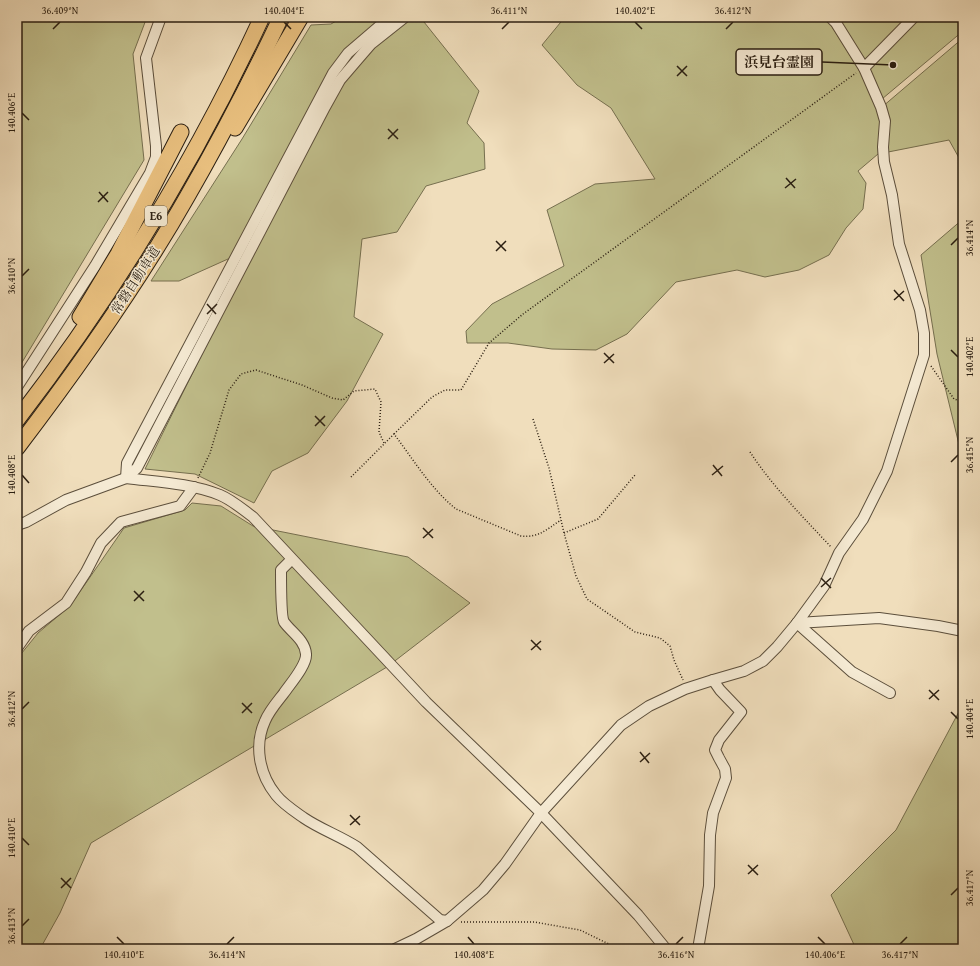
<svg xmlns="http://www.w3.org/2000/svg" width="980" height="966" viewBox="0 0 980 966" font-family="'Gentium Book Plus','Noto Serif JP',serif">
	<style>
		.green { fill: #c1bf8c; stroke: #766f4f }
		.lines { fill: none; stroke-linecap: round; stroke-linejoin: round }
		.minor-casing { stroke: #5c4f3c; stroke-width: 12 }
		.highway-casing { stroke: #2b1f12; stroke-width: 17 }
		.path { stroke: #2b1f12; stroke-width: 1.5; stroke-dasharray: 1 2; stroke-linecap: butt }
		.minor { stroke: #f5ead3; stroke-width: 10 }
		.highway { stroke: #e8bf7e; stroke-width: 15 }
		.ticks { fill: none; stroke: #2b1f12; stroke-width: 1.5 }
		.labels { text-anchor: middle; stroke-width: 3; stroke-linejoin: round; paint-order: stroke }
		.shield { fill: #f5ead3; stroke: #685c4c; stroke-width: 1 }
		.shield-label { font-size: 12px; font-weight: bold; fill: #2b1f12 }
		.street-label { font-size: 13px; fill: #2b1f12; stroke: #f5ead3 }
		.leader { fill: none; stroke: #2b1f12; stroke-width: 1.5 }
		.callout-dot { fill: #2b1f12; stroke: #f5ead3; stroke-width: 1.5 }
		.callout { fill: #f5ead3; stroke: #2b1f12; stroke-width: 1.5 }
		.callout-label { font-size: 14px; text-anchor: middle; font-weight: bold; fill: #2b1f12 }
		.neatline { fill: none; stroke: #2b1f12; stroke-width: 1.5 }
		.ticks-label { font-size: 10px; text-anchor: middle; fill: #2b1f12 }
	</style>
	<rect width="100%" height="100%" fill="#f0debc"/>
	<filter id="stains"><feTurbulence type="fractalNoise" baseFrequency=".005" numOctaves="4"/><feColorMatrix values="0 0 0 0 .2 0 0 0 0 .09 0 0 0 0 .02 0 0 0 .5 -.17"/></filter>
	<radialGradient id="worn" r=".72"><stop offset=".6" stop-color="#630" stop-opacity="0"/><stop offset="1" stop-color="#630" stop-opacity=".3"/></radialGradient>
	<g class="green">
		<path d="M17,17H147L133,54L144,160L21,364L17,356Z"/>
		<path d="M343,17H420L479,91L467,123L484,143L485,169L426,186L397,232L362,239L354,317L383,334L347,401L308,453L272,471L254,503L195,474L145,469L246,265L228,259L179,281H151L242,139L311,25L331,24Z"/>
		<path d="M565,17H826L882,107L963,38V165L949,140L878,154L858,171L866,183L863,209L846,228L829,255L799,270L765,277L737,270L676,282L627,334L596,350L552,349L508,343H467L466,331L492,304L564,266L547,210L595,184L655,179L611,108L577,85L542,45Z"/>
		<path d="M838,17H963V31L882,99Z"/>
		<path d="M963,219V461L937,354L921,255Z"/>
		<path d="M192,503L221,506L253,526L408,557L470,603L387,667L91,843L60,913L40,949H17V659L38,633L70,606L124,528L185,510Z"/>
		<path d="M963,704V949H856L831,895L896,830Z"/>
	</g>
	<g class="lines">
		<g class="minor-casing">
			<g id="minor">
				<path d="M864,68L914,17"/>
				<path d="M17,387L95,266L150,173L156,157V146L146,58L161,17"/>
				<path d="M126,478C157,482 190,483 220,495C232,500 242,509 253,517L426,702L541,813L638,915L666,949"/>
				<path d="M126,478L127,463L333,73L348,53L390,17"/>
				<path d="M17,525L26,522L66,500L126,478L137,468L325,107L340,80L358,59L371,44L405,17"/>
				<path d="M291,560L281,570C281,579 281,617 284,622C291,632 305,640 306,654C307,665 290,684 284,693C277,702 269,711 265,721C254,745 259,774 276,795C283,804 294,811 304,818C320,829 340,836 357,847L440,920L447,921"/>
				<path d="M797,623L879,618L938,626L963,631"/>
				<path d="M797,623L852,672L890,693"/>
				<path d="M17,648L29,631L66,603L86,572L101,543L121,522L180,506L194,487"/>
				<path d="M395,949L416,939L447,921L483,890L505,864L541,813L621,725L649,706L685,689L713,680L744,671L763,661L777,647L797,623L824,586L839,553L863,519L887,471L924,355V333L920,310L899,244L892,195L884,162L883,147L885,121L881,107L864,68L836,23L830,17"/>
				<path d="M698,949L709,886L710,835L713,813L726,778L725,769L719,758L715,750L719,740L741,712L720,690L713,680"/>
			</g>
		</g>
		<g class="highway-casing">
			<g id="highway">
				<path d="M235,128L301,17"/>
				<path d="M80,317L118,254L181,132"/>
				<path d="M17,420C113,295 196,160 262,17"/>
				<path d="M17,448C78,368 137,285 187,197C221,138 252,78 281,17"/>
			</g>
		</g>
		<g class="path">
			<path d="M931,366L954,399L963,402"/>
			<path d="M533,419L549,468L564,533L576,576L587,599L635,632L660,638L670,646L674,660L683,680"/>
			<path d="M394,434L432,397L445,390H461L489,343L523,314L856,73"/>
			<path d="M750,452C773,487 802,516 831,547"/>
			<path d="M351,477L394,434C413,459 431,489 456,509L521,536C539,538 547,529 561,520"/>
			<path d="M198,478L210,453L229,390L241,374L256,370L302,385L332,398L343,400L354,391L375,389L381,402L379,432L384,443"/>
			<path d="M564,533L598,519L635,475"/>
			<path d="M461,922H534L580,930L619,949"/>
		</g>
		<use href="#minor" class="minor"/>
		<use href="#highway" class="highway"/>
	</g>
	<path class="ticks" d="M284,22L291,29M635,22L642,29M53,29L60,22M502,29L509,22M726,29L733,22M677,66L687,76M677,76L687,66M22,113L29,120M388,129L398,139M388,139L398,129M786,178L795,188M785,188L796,179M99,192L108,202M98,202L108,192M496,241L506,251M951,245L958,238M496,251L506,241M22,276L29,269M894,290L904,301M894,300L904,291M207,304L216,314M207,314L217,304M951,350L958,357M604,353L614,363M604,363L614,354M315,416L325,426M315,426L325,416M951,462L958,455M713,465L722,476M22,475L29,483M712,475L723,466M423,528L433,538M423,538L433,529M821,578L831,588M821,587L831,578M134,591L144,601M134,601L144,591M531,640L541,650M531,650L541,641M929,690L939,700M929,699L939,690M242,703L252,713M22,709L29,702M951,712L958,719M242,713L252,703M640,752L649,763M640,762L650,753M350,815L360,825M350,825L360,816M22,838L29,845M748,865L758,875M748,874L758,865M61,878L71,888M61,888L71,878M951,895L958,888M22,926L29,919M117,937L124,944M468,937L474,944M818,937L825,944M227,944L234,937M676,944L683,937M900,944L907,937"/>
	<g class="labels">
		<rect class="shield" x="145" y="206" width="22" height="20" rx="3"/>
		<g class="shield-label">
			<text x="156" y="220">E6</text>
		</g>
		<g class="street-label">
			<text transform="translate(135 280) rotate(-57)" y="5">常磐自動車道</text>
		</g>
	</g>
	<path class="leader" d="M893 65L822 62"/>
	<circle class="callout-dot" cx="893" cy="65" r="4"/>
	<rect class="callout" x="736" y="49" width="86" height="26" rx="4"/>
	<g class="callout-label">
		<text x="779" y="67">浜見台霊園</text>
	</g>
	<rect width="980" height="966" fill="none" stroke="#f0debc" stroke-width="44"/>
	<rect x="22" y="22" width="936" height="922" class="neatline"/>
	<g class="ticks-label">
		<text x="60" y="14">36.409°N</text>
		<text x="284" y="14">140.404°E</text>
		<text x="509" y="14">36.411°N</text>
		<text x="635" y="14">140.402°E</text>
		<text x="733" y="14">36.412°N</text>
		<text transform="translate(11 113) rotate(-90)" y="4">140.406°E</text>
		<text transform="translate(969 238) rotate(-90)" y="4">36.414°N</text>
		<text transform="translate(11 276) rotate(-90)" y="4">36.410°N</text>
		<text transform="translate(969 357) rotate(-90)" y="4">140.402°E</text>
		<text transform="translate(969 455) rotate(-90)" y="4">36.415°N</text>
		<text transform="translate(11 475) rotate(-90)" y="4">140.408°E</text>
		<text transform="translate(11 709) rotate(-90)" y="4">36.412°N</text>
		<text transform="translate(969 719) rotate(-90)" y="4">140.404°E</text>
		<text transform="translate(11 838) rotate(-90)" y="4">140.410°E</text>
		<text transform="translate(969 888) rotate(-90)" y="4">36.417°N</text>
		<text transform="translate(11 926) rotate(-90)" y="4">36.413°N</text>
		<text x="124" y="958">140.410°E</text>
		<text x="227" y="958">36.414°N</text>
		<text x="474" y="958">140.408°E</text>
		<text x="676" y="958">36.416°N</text>
		<text x="825" y="958">140.406°E</text>
		<text x="900" y="958">36.417°N</text>
	</g>
	<rect width="100%" height="100%" filter="url(#stains)"/>
	<rect width="100%" height="100%" fill="url(#worn)"/>
</svg>
